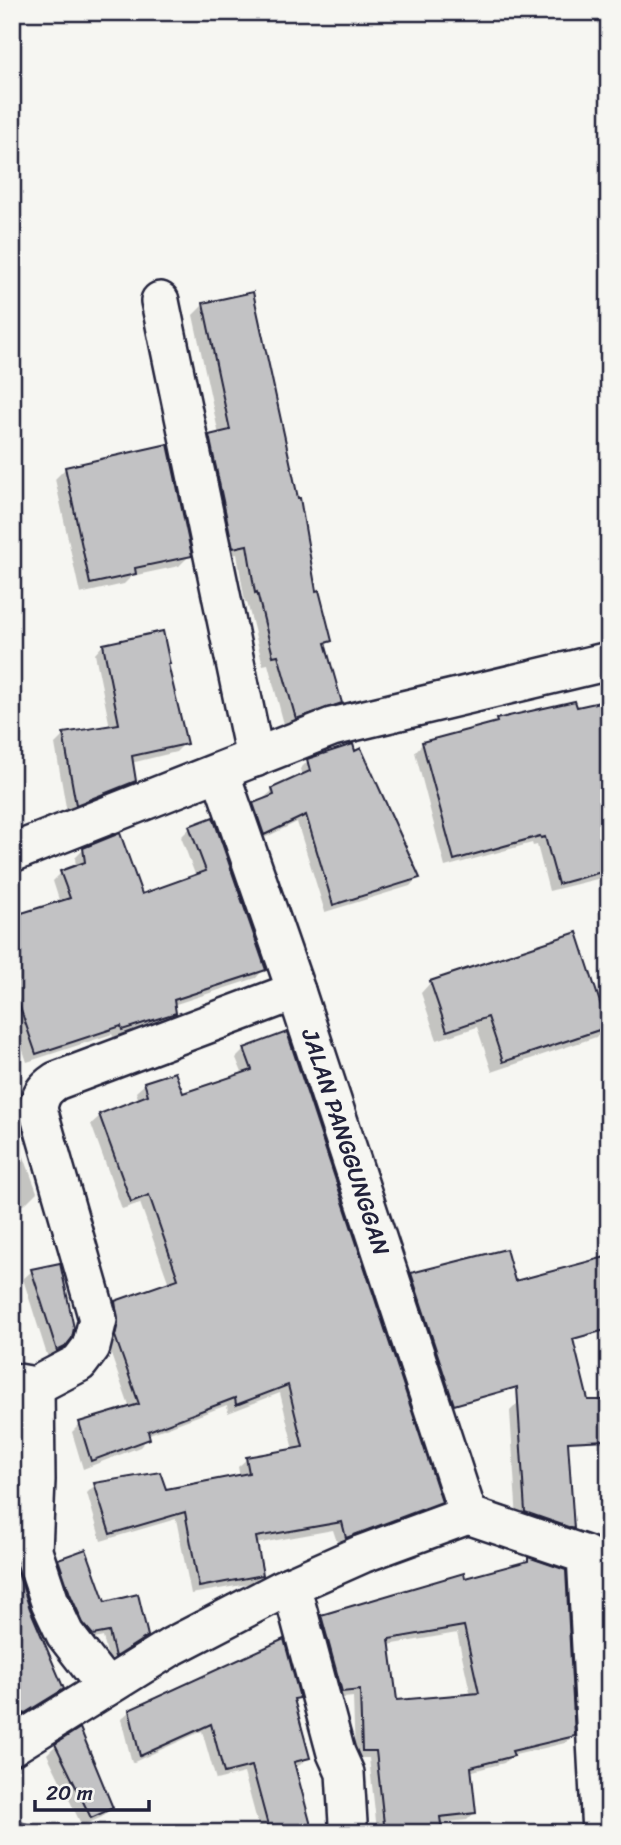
<svg xmlns="http://www.w3.org/2000/svg" width="621" height="1845" viewBox="0 0 621 1845" font-family="Sriracha,sans-serif">
	<style>
		.shadow { fill: #0003; fill-rule: evenodd }
		.lines { fill: none; stroke-linecap: round; stroke-linejoin: round }
		.stream { stroke: #757583; stroke-width: 10 }
		.building { fill: #c2c2c4; stroke: #22223b; stroke-width: 2; fill-rule: evenodd }
		.minor-casing { stroke: #22223b; stroke-width: 42 }
		.minor { stroke: #f6f6f2; stroke-width: 37 }
		.labels { text-anchor: middle; stroke-width: 5; stroke-linejoin: round; paint-order: stroke }
		.street-label { font-size: 23px; fill: #22223b; stroke: #f6f6f2 }
	</style>
	<rect width="100%" height="100%" fill="#f6f6f2"/>
	<filter id="ink" filterUnits="userSpaceOnUse"><feTurbulence type="fractalNoise" baseFrequency=".0143" numOctaves="2"/><feDisplacementMap in="SourceGraphic" scale="14" xChannelSelector="R" yChannelSelector="G"/><feConvolveMatrix kernelMatrix="1 2 1 2 8 2 1 2 1" color-interpolation-filters="sRGB"/></filter>
	<g filter="url(#ink)">
		<g class="shadow">
			<path d="M204,304L314,593L330,641L324,647L340,703L329,713L285,728L268,664L263,665L247,602H245L237,554L223,557L200,447L210,437L219,435L193,315Z"/>
			<path d="M66,468L190,555L179,566L132,576L124,584L80,594L55,479Z"/>
			<path d="M103,645L167,665L185,743L176,752L131,763L134,781L125,790L67,813L55,744L64,735L110,727L95,654Z"/>
			<path d="M609,701V876L549,891L537,845L533,846L532,843L445,867L415,752L423,743L492,726L497,721L575,709Z"/>
			<path d="M308,761L418,877L410,886L325,912L297,822L256,842L245,813L254,804L265,800L264,798L273,790L302,776L300,769Z"/>
			<path d="M190,828L264,969L256,978L173,1005L175,1013L166,1022L113,1037L112,1034L27,1062L12,1018V918L60,903L53,881L61,873L76,867L75,858L84,849L141,896L196,877L181,837Z"/>
			<path d="M431,982L606,1026L596,1037L492,1072L477,1027L437,1040L421,993Z"/>
			<path d="M245,1049L440,1502L431,1510L338,1545L333,1530L255,1544L261,1574L253,1583L191,1594L176,1519L101,1541L87,1493L95,1485L164,1491L240,1477L238,1467L247,1459L294,1450L280,1393L228,1413L227,1405L147,1435L148,1438L140,1447L83,1469L72,1432L80,1424L130,1409L108,1346L107,1311L116,1303L169,1284L140,1203L122,1209L91,1124L100,1116L139,1101L136,1092L145,1084L181,1095L243,1075L236,1058Z"/>
			<path d="M20,1146L37,1192L25,1204L12,1209V1149Z"/>
			<path d="M32,1271L64,1345L48,1358L23,1279Z"/>
			<path d="M412,1275L513,1284L551,1350L435,1382L403,1284Z"/>
			<path d="M609,1393V1415L606,1396Z"/>
			<path d="M519,1402L572,1528L564,1537L517,1521L510,1411Z"/>
			<path d="M528,1559L573,1736L565,1743L511,1756L504,1763L469,1772L474,1813L467,1820L439,1823L440,1830L437,1833H394V1828L377,1830L369,1758H355L353,1697L334,1699L314,1624L322,1617L523,1564ZM457,1633L471,1696L396,1702L388,1645Z"/>
			<path d="M59,1560L104,1604L147,1636L109,1662L103,1637L86,1641L52,1567Z"/>
			<path d="M12,1561L28,1609L62,1688L52,1698L12,1724Z"/>
			<path d="M609,1566V1630H602L599,1576Z"/>
			<path d="M298,1698L293,1702L308,1757L300,1765L293,1767L311,1833H239L260,1832L244,1773L216,1780L202,1731L132,1763L121,1719L130,1711Z"/>
			<path d="M56,1745L111,1808L102,1817L82,1826L47,1754Z"/>
			<path d="M159,1829L209,1831L226,1833H155Z"/>
		</g>
		<g class="lines">
			<path class="stream" d="M12,1823L42,1833"/>
		</g>
		<g class="building">
			<path d="M253,292L298,498H300L316,591L319,590L332,641L325,643L342,703L296,719L278,655L273,656L257,592L255,593L247,545L233,548L209,435L230,430L203,303Z"/>
			<path d="M168,444L192,556L135,568L136,574L90,584L65,467Z"/>
			<path d="M163,631L170,664H168L187,744L132,756L136,781L76,805L63,733L119,724L103,644Z"/>
			<path d="M609,700V870L558,884L545,837L541,838L540,836L454,860L422,742L497,722L496,719L575,701L577,707Z"/>
			<path d="M353,744L355,751L361,748L420,878L333,905L306,815L264,835L253,803L274,795L272,788L310,771L307,759Z"/>
			<path d="M213,817L266,970L174,1000L176,1013L122,1030L121,1026L36,1054L12,984V916L70,898L60,871L85,862L83,848L120,833L142,894L206,871L189,826Z"/>
			<path d="M577,932L608,1027L503,1062L488,1017L447,1031L430,981Z"/>
			<path d="M287,1032L442,1502L346,1538L342,1522L256,1537L263,1575L199,1587L185,1512L110,1534L94,1483L160,1472L166,1489L249,1473L246,1457L303,1447L288,1385L236,1405L235,1398L148,1431L150,1439L91,1461L79,1422L139,1404L115,1336L118,1323L115,1301L178,1279L149,1195L131,1202L99,1114L148,1095L144,1082L175,1072L183,1093L252,1070L244,1048Z"/>
			<path d="M506,1249L515,1281L609,1256V1329L573,1339L588,1400H604L606,1440L568,1442L574,1529L525,1512L517,1387L454,1405L411,1273Z"/>
			<path d="M60,1263L74,1328L72,1338L65,1347L57,1351L31,1269Z"/>
			<path d="M86,1549L105,1602L138,1594L148,1636L115,1657L109,1632L93,1635L83,1623L70,1594L58,1559Z"/>
			<path d="M528,1557L566,1570L575,1736L512,1751L514,1756L471,1767L476,1813L440,1817L442,1831L385,1833L376,1751H362L360,1690L342,1692L321,1615L464,1573L465,1578L528,1561ZM464,1626L479,1693L397,1700L389,1639Z"/>
			<path d="M18,1573L30,1609L64,1689L12,1721V1575Z"/>
			<path d="M284,1639L300,1698L294,1699L310,1758L294,1762L313,1833H270L252,1766L224,1773L211,1724L140,1756L129,1710Z"/>
			<path d="M80,1728L113,1808L91,1818L55,1744Z"/>
		</g>
		<g class="lines">
			<g class="minor-casing">
				<g id="minor">
					<path d="M160,301L255,758"/>
					<path d="M220,772L296,991L468,1515L586,1555L601,1833"/>
					<path d="M12,853L332,727L609,661"/>
					<path d="M12,1382L35,1386L79,1363L91,1347L98,1319L38,1109C40,1095 44,1089 56,1081L296,991"/>
					<path d="M35,1386L36,1480L33,1551L50,1602L65,1634L106,1687"/>
					<path d="M291,1585L336,1753L345,1773L348,1823"/>
					<path d="M12,1746L171,1647L281,1590L362,1554L468,1515"/>
				</g>
			</g>
			<use href="#minor" class="minor"/>
		</g>
	</g>
	<g class="labels">
		<g class="street-label">
			<text transform="translate(346 1142) rotate(72)" y="8">JALAN PANGGUNGGAN</text>
		</g>
	</g>
	<rect width="621" height="1845" fill="none" stroke="#f6f6f2" stroke-width="42"/>
	<rect x="21" y="21" width="579" height="1803" fill="none" stroke="#22223b" stroke-width="2.5" filter="url(#ink)"/>
	<path d="M35 1800v10h114v-10" fill="none" stroke="#22223b" stroke-width="3.5"/>
	<text x="46" y="1800" font-size="21" fill="#22223b" stroke="#f6f6f2" stroke-width="5" paint-order="stroke">20 m</text>
</svg>
